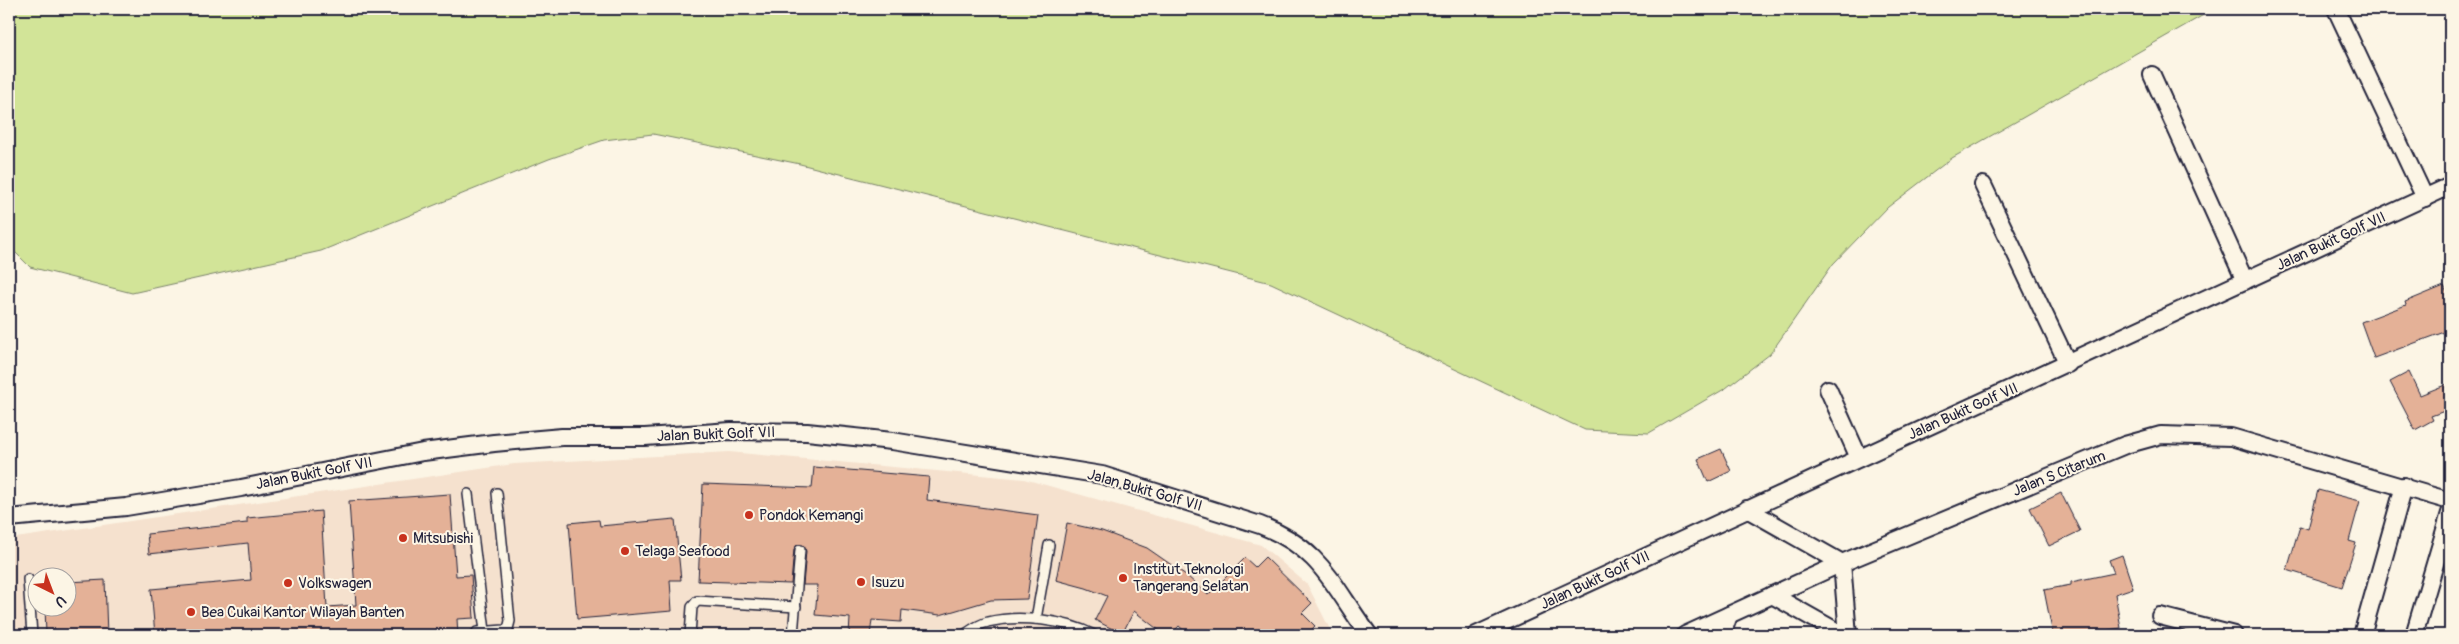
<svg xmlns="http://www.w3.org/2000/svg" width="2459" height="644" viewBox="0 0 2459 644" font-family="Pangolin,sans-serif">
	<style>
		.built { fill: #f5e1ce; fill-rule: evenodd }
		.green { fill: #d2e498; stroke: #7a836a }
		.building { fill: #e4b197; stroke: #22223b }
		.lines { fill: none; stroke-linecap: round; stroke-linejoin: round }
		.service-casing { stroke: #22223b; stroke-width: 12 }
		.minor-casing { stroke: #22223b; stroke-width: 20 }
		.service { stroke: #fcf5e5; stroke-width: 9 }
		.minor { stroke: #fcf5e5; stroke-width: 16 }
		.poi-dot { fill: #c8321e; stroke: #fcf5e5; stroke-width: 2 }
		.labels { text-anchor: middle; stroke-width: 4; stroke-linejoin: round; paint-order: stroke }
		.street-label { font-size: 15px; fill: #22223b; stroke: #fcf5e5 }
		.poi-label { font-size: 15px; fill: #22223b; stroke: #fcf5e5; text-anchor: start }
	</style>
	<rect width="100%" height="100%" fill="#fcf5e5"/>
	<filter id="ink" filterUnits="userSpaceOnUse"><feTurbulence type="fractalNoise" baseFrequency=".02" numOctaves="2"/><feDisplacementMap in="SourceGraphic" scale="10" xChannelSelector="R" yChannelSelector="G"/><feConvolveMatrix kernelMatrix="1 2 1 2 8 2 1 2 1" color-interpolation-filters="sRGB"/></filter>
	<g filter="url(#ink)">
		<path class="built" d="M729,452L1024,479L1261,545L1307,584L1333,635H9V539L514,464ZM38,576H68V606H38Z"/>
		<path class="green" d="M9,9H2214L1952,158L1888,207L1833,264L1770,354L1726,388L1649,433L1585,430L1271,283L800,164L653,134L604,140L549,159L321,251L132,293L30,267L9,246Z"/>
		<g class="building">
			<path d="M2444,286L2450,300V330L2374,358L2361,322L2406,305L2405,302Z"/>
			<path d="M2409,372L2420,395L2450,383V409L2431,416L2433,420L2415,430L2390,382Z"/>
			<path d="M1721,449L1731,471L1708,482L1698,459Z"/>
			<path d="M814,467L929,477L927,500L1038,515L1027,599L991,600L940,615L902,610L901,622L872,620L870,635H849L850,618L815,615L818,585H803L806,551L803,545H797L794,549L791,584L698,581L703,484L812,488Z"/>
			<path d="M2318,490L2360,501L2349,541L2356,543L2342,587L2287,570L2300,526L2308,529Z"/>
			<path d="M2061,493L2080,531L2049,546L2030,508Z"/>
			<path d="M450,494L456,576L471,575L474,618L457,619L458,635H155L151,589L251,580L248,543L149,554L147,534L247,523V518L321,511L327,607L356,605L349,501Z"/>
			<path d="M675,519L681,580H670L672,611L577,619L569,523L599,520L600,526Z"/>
			<path d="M1067,523L1102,531L1147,548L1186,575L1208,595L1245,558L1255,567L1265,557L1312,603L1302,613L1315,626L1306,635H1189L1179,626L1170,635H1165L1134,611L1122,634L1095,620L1107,596L1086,588L1056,580Z"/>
			<path d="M2122,555L2133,588L2115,594L2121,628L2108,630L2109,635H2053L2044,590L2071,585V582L2114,573L2109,560Z"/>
			<path d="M105,580L107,635H46L45,606H68V582Z"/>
		</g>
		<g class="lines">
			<g class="service-casing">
				<g id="service">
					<path d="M468,494L485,631"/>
					<path d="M28,579L32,635"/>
					<path d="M1036,619L1049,545"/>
					<path d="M475,635L477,632L504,630L508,629L510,621L497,493"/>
					<path d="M690,635L692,607L697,601L796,607"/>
					<path d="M793,635L800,550"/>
					<path d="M964,635C971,630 979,624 988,622C1020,614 1065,620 1094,635"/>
				</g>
			</g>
			<g class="minor-casing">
				<g id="minor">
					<path d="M2336,9L2425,198"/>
					<path d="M2152,75L2245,281"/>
					<path d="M1983,185L2068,364"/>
					<path d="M1828,389L1859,458"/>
					<path d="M1747,509L1842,563L1848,635"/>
					<path d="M9,518L126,507L241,488L423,452L494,443L562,437H645L731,431L807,432L892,441L1102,475L1260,525C1322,549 1332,585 1369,635"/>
					<path d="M1772,595L1843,635"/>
					<path d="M2160,616L2234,635"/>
					<path d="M1476,635L2450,186"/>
					<path d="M1685,635L1842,563L2125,445L2161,435L2231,437L2450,501"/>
					<path d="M1722,635L1729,615"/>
					<path d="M2362,635L2404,486"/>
					<path d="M2414,635L2450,513"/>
				</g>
			</g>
			<use href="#service" class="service"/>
			<use href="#minor" class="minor"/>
		</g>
	</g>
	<g class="poi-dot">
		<circle cx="749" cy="515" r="5"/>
		<circle cx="403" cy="538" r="5"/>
		<circle cx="625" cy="551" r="5"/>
		<circle cx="1123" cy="578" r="5"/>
		<circle cx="861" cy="582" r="5"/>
		<circle cx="288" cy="583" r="5"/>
		<circle cx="191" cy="612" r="5"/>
	</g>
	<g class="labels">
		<g class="street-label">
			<text transform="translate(2331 241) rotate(-25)" y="5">Jalan Bukit Golf VII</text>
			<text transform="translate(1963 411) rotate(-24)" y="5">Jalan Bukit Golf VII</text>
			<text transform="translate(716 434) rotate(-2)" y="5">Jalan Bukit Golf VII</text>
			<text transform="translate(314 473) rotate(-11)" y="5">Jalan Bukit Golf VII</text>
			<text transform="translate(2059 473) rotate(-22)" y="5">Jalan S Citarum</text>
			<text transform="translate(1145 490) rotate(16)" y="5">Jalan Bukit Golf VII</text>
			<text transform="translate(1595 580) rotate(-25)" y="5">Jalan Bukit Golf VII</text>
		</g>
		<g class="poi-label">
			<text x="759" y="520">Pondok Kemangi</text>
			<text x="413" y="543">Mitsubishi</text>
			<text x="635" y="556">Telaga Seafood</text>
			<text x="1133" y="574">Institut Teknologi<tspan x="1133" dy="17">Tangerang Selatan</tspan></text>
			<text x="871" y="587">Isuzu</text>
			<text x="298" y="588">Volkswagen</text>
			<text x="201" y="617">Bea Cukai Kantor Wilayah Banten</text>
		</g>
	</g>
	<rect width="2459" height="644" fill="none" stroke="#fcf5e5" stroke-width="30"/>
	<rect x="15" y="15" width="2429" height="614" fill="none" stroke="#22223b" stroke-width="2" filter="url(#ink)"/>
	<g transform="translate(52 592) rotate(138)"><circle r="24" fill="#fcf5e5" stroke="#a5a1a1"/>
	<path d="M0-4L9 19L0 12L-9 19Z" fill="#c8321e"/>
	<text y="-8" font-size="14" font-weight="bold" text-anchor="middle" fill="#22223b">U</text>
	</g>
</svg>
